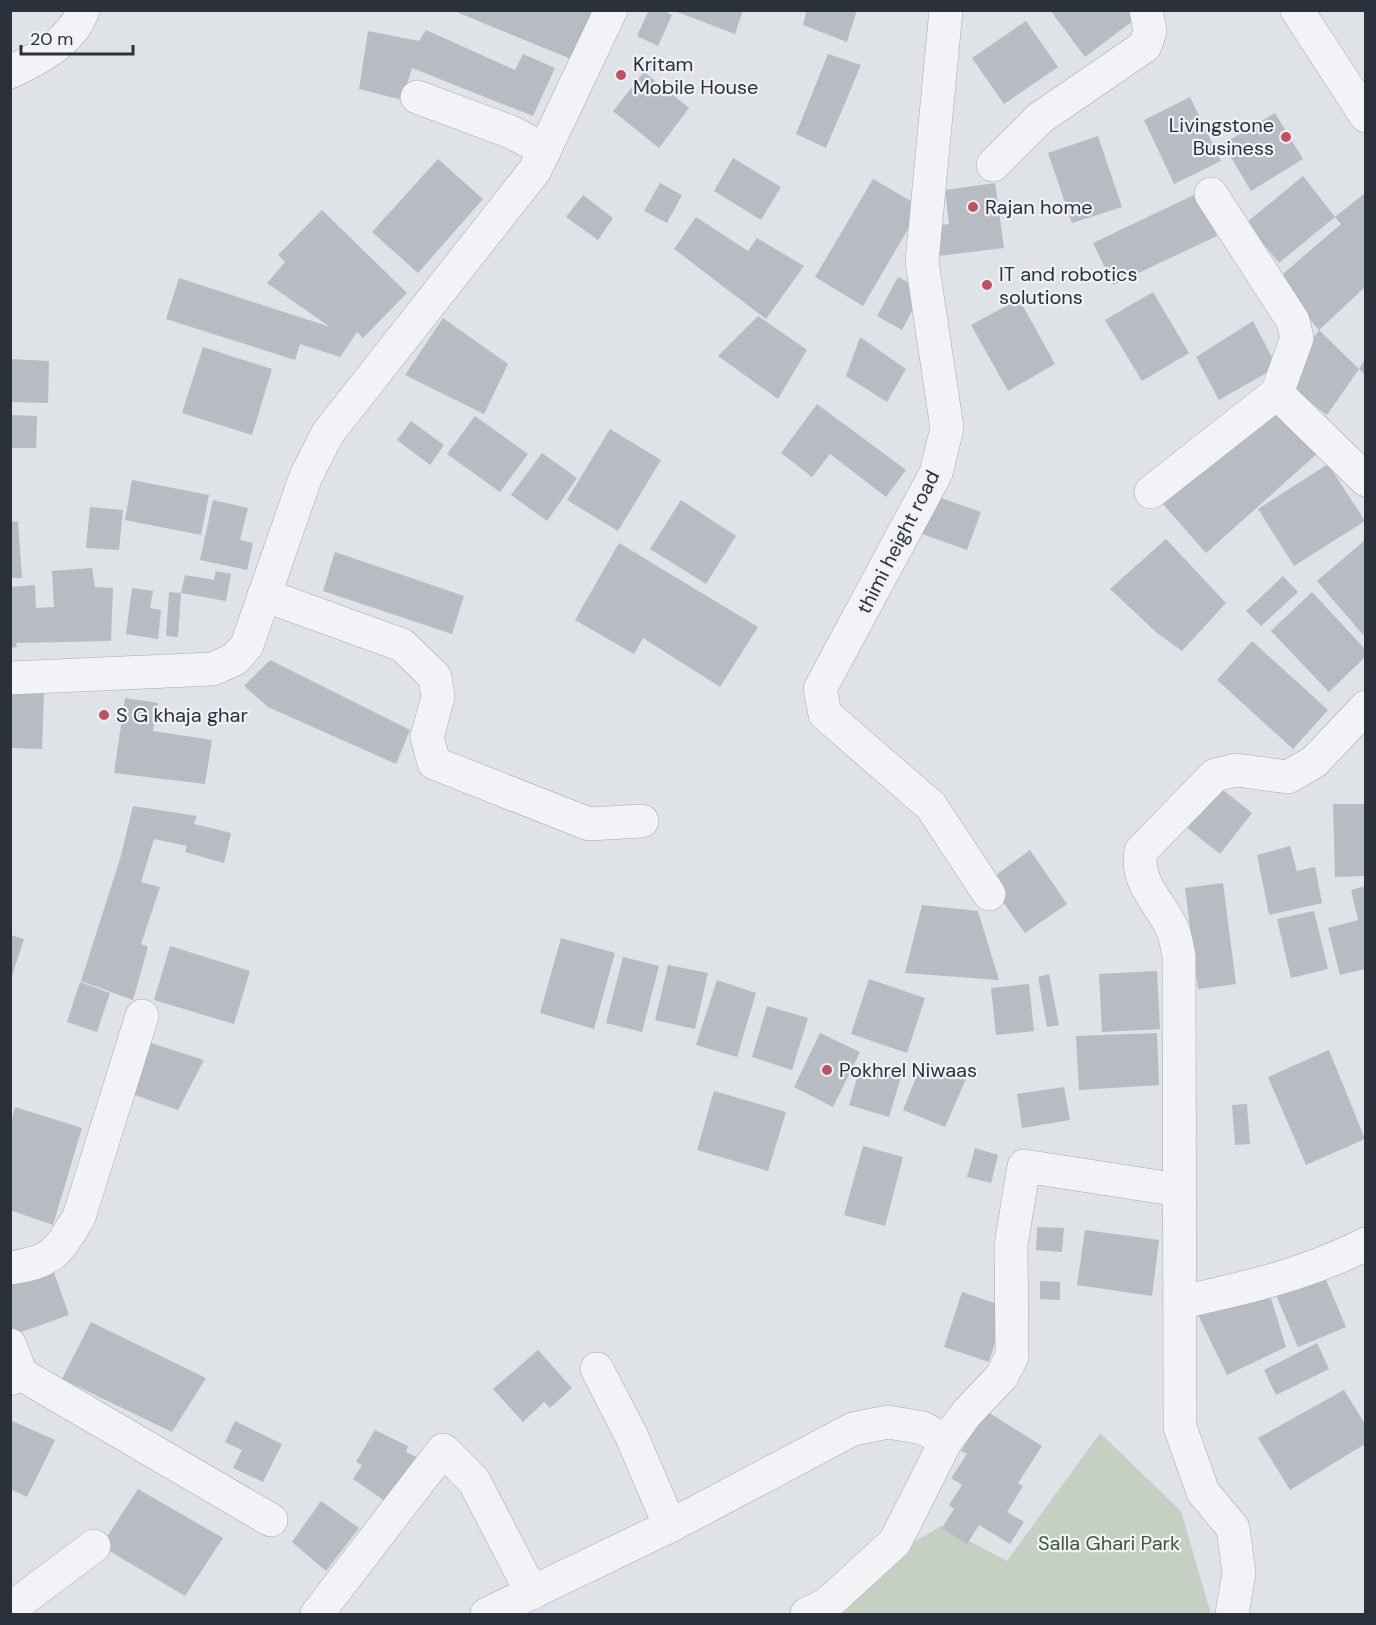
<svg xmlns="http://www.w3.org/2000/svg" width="1376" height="1625" viewBox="0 0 1376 1625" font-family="'DM Sans',sans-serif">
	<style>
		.green { fill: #c5d0c2 }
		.building { fill: #b7bcc3 }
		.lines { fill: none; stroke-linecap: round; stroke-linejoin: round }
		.minor-casing { stroke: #a5a9b0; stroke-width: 34 }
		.minor { stroke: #f2f3f6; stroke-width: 33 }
		.poi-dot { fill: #bf5262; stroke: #eff1f5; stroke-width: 2 }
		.labels { text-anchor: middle; stroke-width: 4.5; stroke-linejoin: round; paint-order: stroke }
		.poi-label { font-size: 20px; fill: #2a313c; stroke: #eff1f5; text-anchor: start }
		.street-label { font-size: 20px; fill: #2a313c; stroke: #eff1f5 }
		.park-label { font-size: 20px; fill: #3e5639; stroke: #eff1f5 }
	</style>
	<rect width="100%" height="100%" fill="#dfe2e7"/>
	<path class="green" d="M1100,1433L1181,1511L1211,1614H819L879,1563L941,1526L1007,1561Z"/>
	<g class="building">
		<path d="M600,10L576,61L454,11Z"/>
		<path d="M649,10H662L672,15L658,46L637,36Z"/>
		<path d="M672,10H743L735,34Z"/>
		<path d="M807,10H857L847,42L803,25Z"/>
		<path d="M1050,10H1139L1142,14L1085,57Z"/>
		<path d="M1026,21L1058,67L1004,104L972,58Z"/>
		<path d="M426,30L515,70L523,54L555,68L533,116L412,68L402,100L359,89L368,31L419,41Z"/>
		<path d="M828,54L861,65L826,148L796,134Z"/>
		<path d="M644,72L689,108L659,148L613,111Z"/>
		<path d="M1190,97L1221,161L1174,184L1144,120Z"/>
		<path d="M1275,113L1303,159L1251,191L1223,144Z"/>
		<path d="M1098,136L1122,207L1072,223L1048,153Z"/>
		<path d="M733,158L781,187L761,220L714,191Z"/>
		<path d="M438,159L483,199L418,273L372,232Z"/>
		<path d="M1303,176L1335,217L1279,263L1246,223Z"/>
		<path d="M873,179L921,207L863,306L815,277Z"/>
		<path d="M660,183L682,195L667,223L644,211Z"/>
		<path d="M995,183L1004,248L938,256L934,226L949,224L945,190Z"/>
		<path d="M1365,193V287L1319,330L1276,280L1341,224L1335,217Z"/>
		<path d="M1196,194L1217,236L1113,285L1093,243Z"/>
		<path d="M583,195L613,218L598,240L566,217Z"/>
		<path d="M322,210L407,293L363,338L357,332L340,357L300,344L295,360L166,319L179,278L330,327L267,283L285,262L278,255Z"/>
		<path d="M696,217L748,251L757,238L804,266L766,319L674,249Z"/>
		<path d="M898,277L923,290L902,330L877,316Z"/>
		<path d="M1153,292L1189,353L1142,381L1105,320Z"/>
		<path d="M1019,299L1055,364L1008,391L971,325Z"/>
		<path d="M758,316L807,350L778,399L718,356Z"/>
		<path d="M443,318L508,364L484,414L405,375Z"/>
		<path d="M1253,321L1277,367L1219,400L1196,357Z"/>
		<path d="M1319,330L1359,369L1327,415L1282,381Z"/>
		<path d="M860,337L906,369L887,402L846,376Z"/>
		<path d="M203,347L272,369L252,435L182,413Z"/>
		<path d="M10,359L49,361L48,403L10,402Z"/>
		<path d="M1365,359V374L1359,369Z"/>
		<path d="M1276,403L1319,452L1206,553L1162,503Z"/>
		<path d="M817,404L906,470L886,497L830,454L812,477L781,453Z"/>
		<path d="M10,415L37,416L36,448H10Z"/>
		<path d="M475,416L528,454L500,492L447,454Z"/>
		<path d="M411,421L444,445L430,465L397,440Z"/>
		<path d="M610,429L661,460L618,531L567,500Z"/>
		<path d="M542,453L577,478L547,521L511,495Z"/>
		<path d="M1328,464L1365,521L1294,566L1258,509Z"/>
		<path d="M132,480L209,495L201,535L125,520Z"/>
		<path d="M935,496L981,512L967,550L922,534Z"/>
		<path d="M213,500L248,508L240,540L253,543L247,570L200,560Z"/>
		<path d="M681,500L736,536L706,584L650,549Z"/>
		<path d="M90,507L123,510L119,550L86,548Z"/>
		<path d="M18,521L22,578H10V522Z"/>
		<path d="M1166,539L1226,603L1182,651L1157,633L1110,589Z"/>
		<path d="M1365,540V632L1363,635L1317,581Z"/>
		<path d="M619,543L758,627L720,687L643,638L634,654L575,620Z"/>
		<path d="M335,552L464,596L452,634L323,591Z"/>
		<path d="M92,568L95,587L113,588L111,641L16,643L17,647L10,648V587L35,585L36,608L54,607L52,571Z"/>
		<path d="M216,571L231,574L226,601L181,593L178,637L166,636L169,592L181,593L185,575L214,580Z"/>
		<path d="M1283,576L1298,592L1261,626L1246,611Z"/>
		<path d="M132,588L153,591L150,608L161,610L158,639L126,634Z"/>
		<path d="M1312,592L1365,649V657L1329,692L1271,631Z"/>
		<path d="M1252,641L1328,710L1293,749L1217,680Z"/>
		<path d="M270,660L410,730L396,764L268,707L244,686Z"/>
		<path d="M10,693L44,694L42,749L10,748Z"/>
		<path d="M125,698L158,703L153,731L212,740L205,784L114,773Z"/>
		<path d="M1218,786L1252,813L1220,854L1186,827Z"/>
		<path d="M1333,804H1365V876L1335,877Z"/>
		<path d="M133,806L197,816L194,824L231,833L224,863L185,852L187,846L154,839L141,882L160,887L141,944L148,947L133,1000L81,981L120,859Z"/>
		<path d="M1290,846L1297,871L1315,867L1322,903L1269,915L1257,855Z"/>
		<path d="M1030,850L1067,904L1025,933L988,881Z"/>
		<path d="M1223,883L1236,984L1198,989L1185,888Z"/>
		<path d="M1365,886V969L1340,975L1328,928L1358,920L1351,890Z"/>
		<path d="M922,905L978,911L999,980L905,973Z"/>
		<path d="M1314,911L1328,969L1291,978L1277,919Z"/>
		<path d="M10,935L24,939L11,979H10Z"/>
		<path d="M561,938L615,953L594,1029L540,1013Z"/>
		<path d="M170,946L250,971L234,1024L154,1000Z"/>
		<path d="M623,957L659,966L642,1032L606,1023Z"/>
		<path d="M668,965L708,973L695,1029L655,1020Z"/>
		<path d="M1157,971L1160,1029L1102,1032L1099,974Z"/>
		<path d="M1049,974L1059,1025L1047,1027L1038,977Z"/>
		<path d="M869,979L925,998L907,1053L851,1034Z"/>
		<path d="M717,980L756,993L737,1057L696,1045Z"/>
		<path d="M80,982L110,993L97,1032L67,1022Z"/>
		<path d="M1029,984L1034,1031L996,1035L991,988Z"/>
		<path d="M767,1006L808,1018L792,1070L752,1057Z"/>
		<path d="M820,1033L860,1052L833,1107L794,1087Z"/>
		<path d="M1157,1033L1159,1085L1079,1090L1076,1036Z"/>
		<path d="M151,1043L204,1060L178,1110L132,1094Z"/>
		<path d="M1329,1050L1365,1139L1306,1165L1268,1077Z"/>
		<path d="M923,1060L966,1079L945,1127L903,1110Z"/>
		<path d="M861,1065L901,1077L889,1117L849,1105Z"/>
		<path d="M1064,1087L1070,1120L1022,1128L1017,1094Z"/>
		<path d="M714,1091L786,1112L768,1171L697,1150Z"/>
		<path d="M1247,1104L1250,1144L1235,1145L1232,1105Z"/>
		<path d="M15,1107L82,1128L53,1225L10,1210V1127Z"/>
		<path d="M863,1146L903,1157L885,1226L844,1215Z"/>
		<path d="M975,1148L998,1155L991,1183L967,1177Z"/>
		<path d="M1037,1227L1064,1228L1062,1252L1036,1250Z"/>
		<path d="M1085,1230L1159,1240L1152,1296L1077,1285Z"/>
		<path d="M51,1264L69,1315L10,1336V1278Z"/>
		<path d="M1324,1275L1346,1327L1298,1347L1276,1295Z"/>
		<path d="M1040,1281L1060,1282V1300L1040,1299Z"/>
		<path d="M962,1292L1006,1307L989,1362L944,1347Z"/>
		<path d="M1269,1292L1286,1347L1227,1375L1198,1315Z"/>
		<path d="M91,1322L206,1378L172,1432L62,1379Z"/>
		<path d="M1317,1343L1329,1369L1276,1395L1264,1370Z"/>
		<path d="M538,1350L572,1388L550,1408L544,1402L523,1422L493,1389Z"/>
		<path d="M1344,1390L1365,1424V1444L1290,1490L1258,1438Z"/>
		<path d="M986,1411L1042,1446L1018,1483L1023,1486L1007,1512L1024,1522L1010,1544L979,1525L967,1544L942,1528L954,1509L949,1505L962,1485L951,1478L967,1454L961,1451Z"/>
		<path d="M10,1420L55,1440L27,1497L10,1489Z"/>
		<path d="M235,1421L282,1444L263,1482L233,1468L242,1450L225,1442Z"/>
		<path d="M375,1430L408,1446L406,1452L421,1459L392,1506L353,1479L362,1465L356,1462Z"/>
		<path d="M138,1489L223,1538L185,1596L101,1546Z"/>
		<path d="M321,1501L359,1528L326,1571L292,1542Z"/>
	</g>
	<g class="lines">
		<g class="minor-casing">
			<g id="minor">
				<path d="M946,10L922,262L947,428L936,473L820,689L825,714L931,806L989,894"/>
				<path d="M1297,10L1366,116"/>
				<path d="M10,72C38,59 73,41 83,10"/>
				<path d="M417,97L511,132L545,150"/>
				<path d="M993,165L1040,118L1145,46L1150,31L1146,10"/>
				<path d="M1211,194L1293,321L1297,338L1277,393L1366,480"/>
				<path d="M1151,492L1277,393"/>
				<path d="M264,595L402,645L435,677L438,697L427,737L434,763L589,824L642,821"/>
				<path d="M10,678L213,669L235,659L247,645L306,476L328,433L535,170L611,10"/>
				<path d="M10,1268C54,1261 57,1253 79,1217L142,1016"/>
				<path d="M1182,1302C1246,1288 1307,1274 1366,1244"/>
				<path d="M10,1345L21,1374L10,1379"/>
				<path d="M597,1369L632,1437L670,1526L853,1429L888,1422L923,1428L946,1441"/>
				<path d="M21,1374L271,1520"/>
				<path d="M10,1609L94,1546"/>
				<path d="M317,1614L443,1450L474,1481L532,1593"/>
				<path d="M487,1614L670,1526"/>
				<path d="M807,1614L826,1605L895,1542L946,1441L966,1414L1002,1376L1012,1356L1011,1245L1024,1166L1179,1190"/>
				<path d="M1232,1614L1239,1573L1233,1528L1203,1492L1180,1427L1179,956C1177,947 1176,937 1172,928C1159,901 1135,882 1141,851L1215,775L1236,770L1288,777L1314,762L1366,707"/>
			</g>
		</g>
		<use href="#minor" class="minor"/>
	</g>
	<g class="poi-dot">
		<circle cx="621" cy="75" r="6"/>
		<circle cx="1286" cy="137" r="6"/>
		<circle cx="973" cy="207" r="6"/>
		<circle cx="987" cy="285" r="6"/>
		<circle cx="104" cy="715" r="6"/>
		<circle cx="827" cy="1070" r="6"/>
	</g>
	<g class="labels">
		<g class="poi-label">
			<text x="633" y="71">Kritam<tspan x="633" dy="23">Mobile House</tspan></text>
			<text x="1274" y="132" text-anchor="end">Livingstone<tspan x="1274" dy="23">Business</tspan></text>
			<text x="985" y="214">Rajan home</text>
			<text x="999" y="281">IT and robotics<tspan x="999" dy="23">solutions</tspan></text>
			<text x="116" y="722">S G khaja ghar</text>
			<text x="839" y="1077">Pokhrel Niwaas</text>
		</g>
		<g class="street-label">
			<text transform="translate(898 542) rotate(-63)" y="7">thimi height road</text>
		</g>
		<g class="park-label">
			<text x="1109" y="1550">Salla Ghari Park</text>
		</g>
	</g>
	<rect width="1376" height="1625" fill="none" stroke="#2a313c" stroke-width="24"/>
	<path d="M21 45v9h112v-9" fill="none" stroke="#2a313c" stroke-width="3"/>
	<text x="30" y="45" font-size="18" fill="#2a313c" stroke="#eff1f5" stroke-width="4.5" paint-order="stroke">20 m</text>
</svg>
